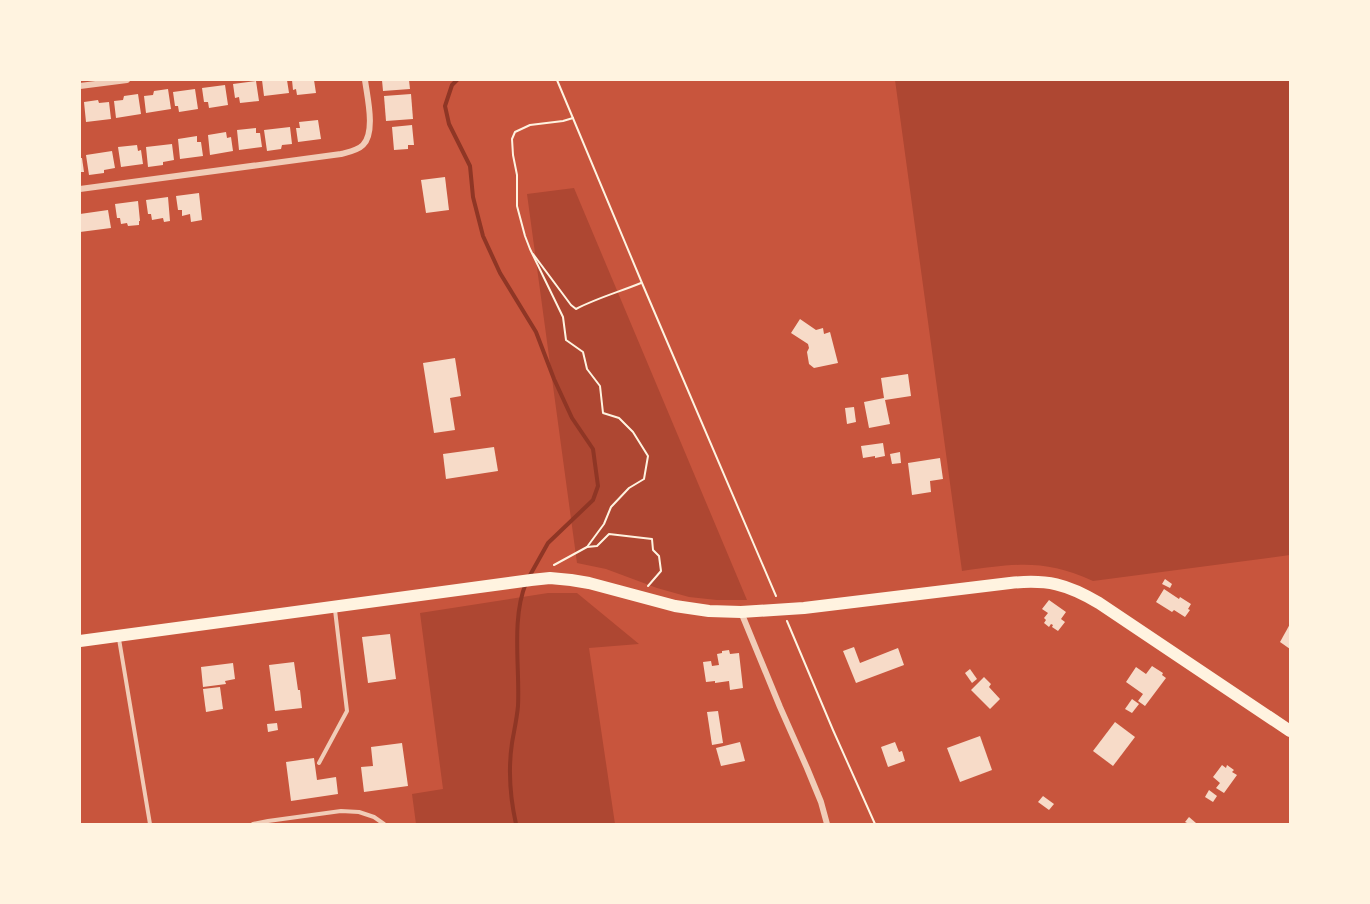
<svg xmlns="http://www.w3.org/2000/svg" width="1370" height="904" viewBox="0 0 1370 904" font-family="Jost,sans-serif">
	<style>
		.green { fill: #ae4732 }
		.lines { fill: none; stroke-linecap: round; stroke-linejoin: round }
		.stream { stroke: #8f3625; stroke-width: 4 }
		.building { fill: #f7dbc8 }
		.path { stroke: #fff3e0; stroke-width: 2 }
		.service { stroke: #f1ccb7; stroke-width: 4 }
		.minor { stroke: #f1ccb7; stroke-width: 6 }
		.primary { stroke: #fff3e0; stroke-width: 12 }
	</style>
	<rect width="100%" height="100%" fill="#c8553d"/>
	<g class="green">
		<path d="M895,80H1290V555L1093,581C1043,558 1014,564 962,571Z"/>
		<path d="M574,188L747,600H717L689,597L657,588L606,569L577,563L527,194Z"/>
		<path d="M548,593H577L639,644L589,648L615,824H416L412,794L443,789L420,613Z"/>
	</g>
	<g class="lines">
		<g class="stream">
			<path d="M457,80L452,85L445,106L449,124L470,166L473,197L483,236L500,273L536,332L554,379L572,418L593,449L598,486L593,500L548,543L529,577"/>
			<path d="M516,824C510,797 508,770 512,743C514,731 517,718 518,706C520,668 511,619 526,583"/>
		</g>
	</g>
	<g class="building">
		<path d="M262,80H287L289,93L264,96Z"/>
		<path d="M292,80H314L316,93L297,95L296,89L293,90Z"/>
		<path d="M382,80H409L410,89L383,91Z"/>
		<path d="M256,81L259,101L240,103L239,97L235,98L233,84Z"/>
		<path d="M225,85L228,105L209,108L208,102H204L202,88Z"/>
		<path d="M168,89L171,109L146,113L144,96L153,95L154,91Z"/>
		<path d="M195,89L198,109L179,112L178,106H175L173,92Z"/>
		<path d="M138,94L141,114L116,118L114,101L123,100L124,96Z"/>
		<path d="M411,94L413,119L386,121L384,96Z"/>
		<path d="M98,100L99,103L109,102L111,119L86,122L84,102Z"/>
		<path d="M318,120L321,139L298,142L296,128H300L299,122Z"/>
		<path d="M412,125L414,145H408V149L394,150L392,127Z"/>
		<path d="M290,127L292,144L282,145L281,149L267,151L264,130Z"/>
		<path d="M256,128V133H260L262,147L239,150L237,130Z"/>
		<path d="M226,132L227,138L231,137L233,151L210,155L208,135Z"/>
		<path d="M197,136V142H201L203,156L180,159L178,139Z"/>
		<path d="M172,144L174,160L163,162V165L148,167L146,147Z"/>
		<path d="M137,145L138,151L141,150L143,164L121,167L118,147Z"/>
		<path d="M112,151L115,168L104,170V173L89,175L86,155Z"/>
		<path d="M80,158H82L84,172H80Z"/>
		<path d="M445,177L449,210L426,213L421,180Z"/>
		<path d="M199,193L202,220L191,222L190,214L182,216V210H178L176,196Z"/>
		<path d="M168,197L170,221L164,222L163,218L152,220L151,214H148L146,200Z"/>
		<path d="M138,201L140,221H139V225L128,226L127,223L121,224L120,218H117L115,204Z"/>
		<path d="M108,210L111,228L80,232V214Z"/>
		<path d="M800,319L816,330L823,328L824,334L830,332L838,363L814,368L809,364L807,352L809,348L808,344L791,333Z"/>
		<path d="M455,358L461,396L450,398L455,430L434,433L423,363Z"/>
		<path d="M908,374L911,396L885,400L890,424L869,428L864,402L884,398L881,378Z"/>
		<path d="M854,407L856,422L847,424L845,408Z"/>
		<path d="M883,443L885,456L875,458V456L863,458L861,446Z"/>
		<path d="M494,447L498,471L446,479L443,454Z"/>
		<path d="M900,452L901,463L892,464L890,454Z"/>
		<path d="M940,458L943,479L930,481L931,492L912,495L908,463Z"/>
		<path d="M1165,579L1172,584L1170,588L1162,584Z"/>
		<path d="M1164,589L1179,599L1180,597L1191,604L1188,609L1190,610L1185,617L1174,610L1172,612L1156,602Z"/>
		<path d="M1049,600L1066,612L1061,619L1065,622L1058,631L1052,627L1053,625L1051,624L1049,627L1044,623L1046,620L1044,618L1048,613L1042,609Z"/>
		<path d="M1290,624V649L1280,642Z"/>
		<path d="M390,634L396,679L368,683L362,637Z"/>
		<path d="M854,647L860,663L898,648L904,665L856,683L843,651Z"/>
		<path d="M729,650L730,654L739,653L743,688L730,690L729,681L715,683V681L706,682L703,662L711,661L712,666L719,665L717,654L722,653V651Z"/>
		<path d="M294,662L298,690H300L302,708L275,711L269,665Z"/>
		<path d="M233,663L235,679L225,681L226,684L203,687L201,667Z"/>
		<path d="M1152,666L1163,673L1162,675L1166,678L1145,706L1138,701L1143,694L1126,682L1136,667L1146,674Z"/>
		<path d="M970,669L977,679L972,683L965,673Z"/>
		<path d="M984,677L991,684L989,687L1000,699L990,709L971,690Z"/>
		<path d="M220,687L223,709L206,712L203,689Z"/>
		<path d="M1132,699L1139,704L1132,713L1125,709Z"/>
		<path d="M718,711L723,743L712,745L707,712Z"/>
		<path d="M1115,722L1135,737L1113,766L1093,751Z"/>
		<path d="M277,723L278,730L268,732L267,724Z"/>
		<path d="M980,736L992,770L960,782L947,748Z"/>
		<path d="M740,742L745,761L721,766L716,748Z"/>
		<path d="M895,742L899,752L902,751L905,761L888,767L881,747Z"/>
		<path d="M402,743L408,786L364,792L361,767L373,766L371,747Z"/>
		<path d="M314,758L317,780L336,777L338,794L291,801L286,762Z"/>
		<path d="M1222,765L1226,768L1227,765L1234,770L1232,772L1237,775L1224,793L1216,788L1220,783L1213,777Z"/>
		<path d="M1209,790L1217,796L1213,802L1205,797Z"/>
		<path d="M1043,796L1054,804L1049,810L1038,802Z"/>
		<path d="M1189,817L1196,823L1195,824H1189L1185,822Z"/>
	</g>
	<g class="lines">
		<g class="path">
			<path d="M557,80L642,283L776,596"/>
			<path d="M533,254L571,305L576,309C597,298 619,292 641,283"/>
			<path d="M587,547L597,546L609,534L652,539L653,550L659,556L661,571L648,586"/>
			<path d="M554,565L587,547L604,524L611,507L629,488L644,479L648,456L633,432L619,418L603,413L600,386L587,369L583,352L566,340L563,317L530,249L525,236L517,206V175L513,155L512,139L515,132L530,125L563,121L573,118"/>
			<path d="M787,621L833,730L875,824"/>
		</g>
		<g class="service">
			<path d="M119,639L150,824"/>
			<path d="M319,763L347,711L335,610"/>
			<path d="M253,824L268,821L341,811L359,812L374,817L384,824"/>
		</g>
		<g class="minor">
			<path d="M80,86L127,80"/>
			<path d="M80,189L341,154C348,152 357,151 363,145C376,132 367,96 365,80"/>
			<path d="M741,612L780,707L807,768L821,802L827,824"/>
		</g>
		<path class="primary" d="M80,641L531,580L550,578L571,580L589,583L675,606L709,611L741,612L804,608L1010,583C1047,579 1067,584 1099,603L1290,731"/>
	</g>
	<rect width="1370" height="904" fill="none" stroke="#fff3e0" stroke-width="162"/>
</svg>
